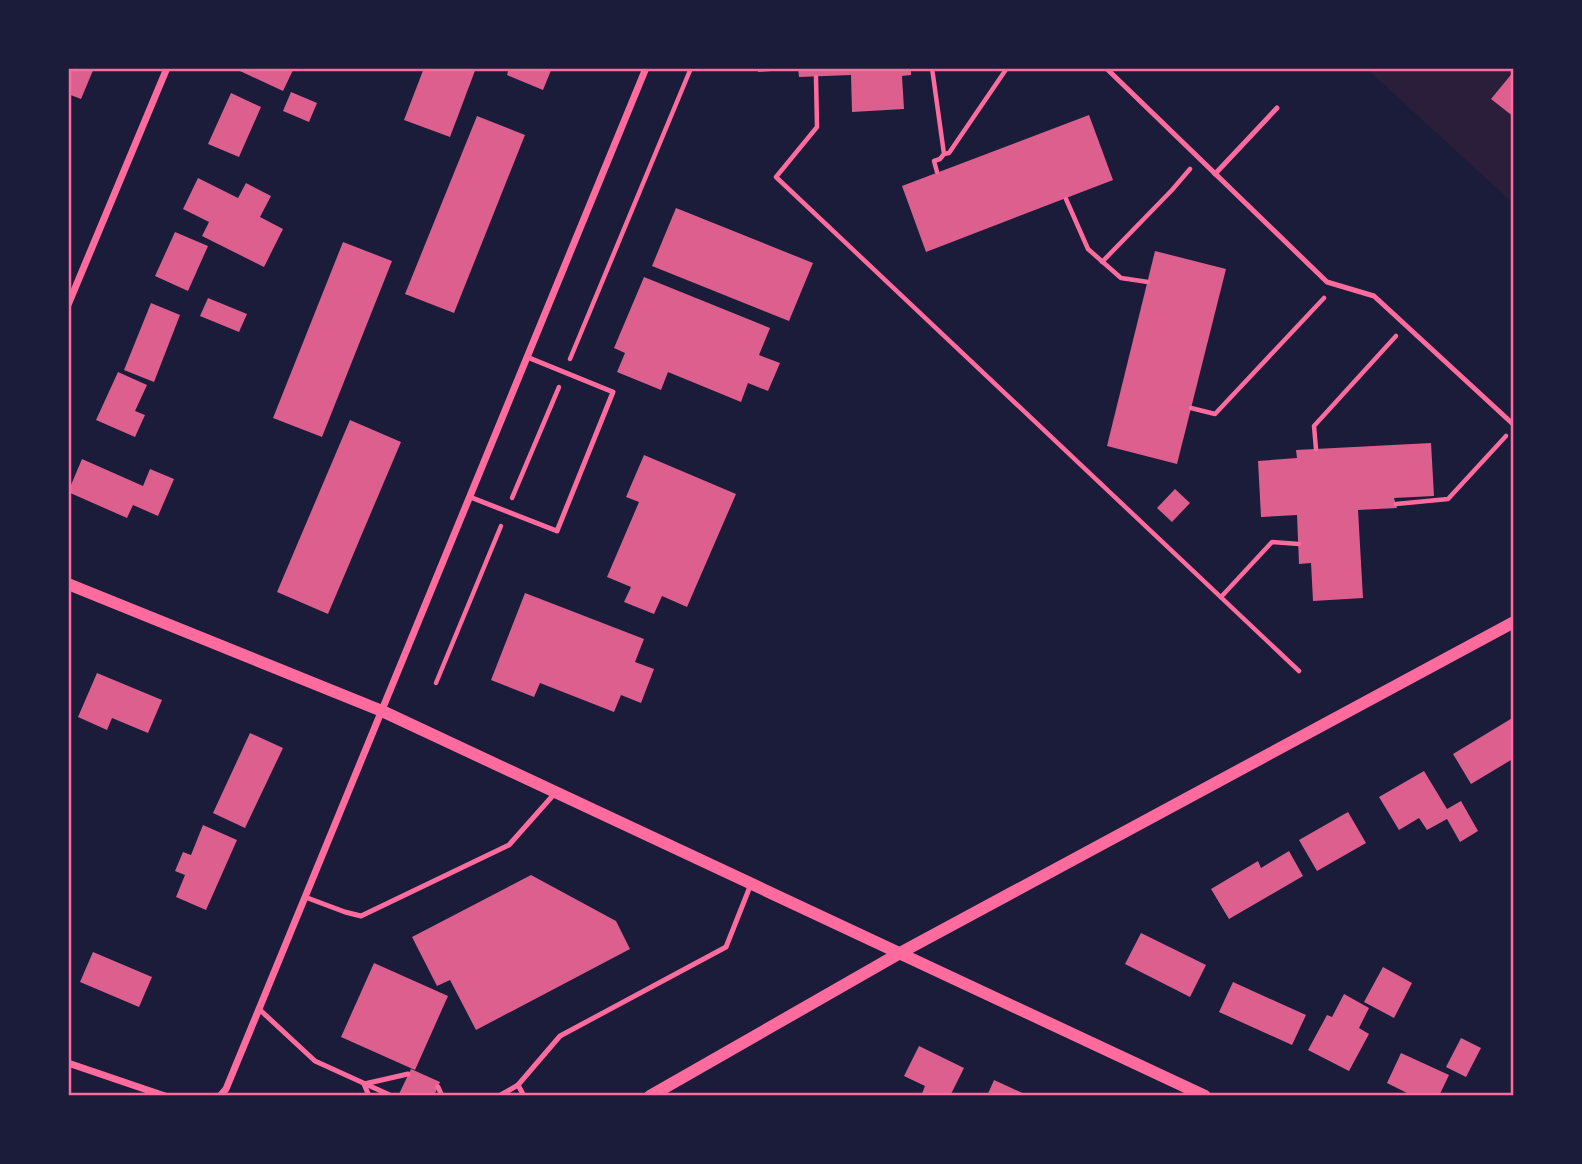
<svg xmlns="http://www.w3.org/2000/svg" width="1582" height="1164" viewBox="0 0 1582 1164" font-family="Lora,serif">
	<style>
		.green { fill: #2a1e3b }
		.building { fill: #dd5f8e }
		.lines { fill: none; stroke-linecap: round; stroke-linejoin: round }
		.path { stroke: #ff6b9d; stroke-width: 4.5 }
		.service { stroke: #ff6b9d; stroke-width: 5 }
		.minor { stroke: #ff6b9d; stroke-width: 7 }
		.tertiary { stroke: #ff6b9d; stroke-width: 12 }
		.neatline { fill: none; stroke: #ff6b9d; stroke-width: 2.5 }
	</style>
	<rect width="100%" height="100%" fill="#1b1b3a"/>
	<path class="green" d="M1366,68H1514V204Z"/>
	<g class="building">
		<path d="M68,68H94L81,99L68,94Z"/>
		<path d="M242,68H294L283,91L240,71Z"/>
		<path d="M424,68H476L450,137L404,120Z"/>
		<path d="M509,68H552L543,90L507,75Z"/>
		<path d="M758,68H784V70L758,72Z"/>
		<path d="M798,68H911V75L902,76L904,109L852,112L851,75L799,77Z"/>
		<path d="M1514,71V117L1491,99Z"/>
		<path d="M291,92L317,103L309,122L283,111Z"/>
		<path d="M231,93L261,107L239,157L208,144Z"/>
		<path d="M1089,115L1113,180L926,252L902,186Z"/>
		<path d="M477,116L525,135L454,313L405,294Z"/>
		<path d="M198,178L238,198L246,183L271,196L260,217L283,229L264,267L202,236L209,222L183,209Z"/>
		<path d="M676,208L813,263L789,321L652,266Z"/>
		<path d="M175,232L208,246L188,291L155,276Z"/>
		<path d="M343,242L392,261L322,437L273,418Z"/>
		<path d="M1155,251L1226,269L1177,464L1107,446Z"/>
		<path d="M644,277L770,328L759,355L780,363L768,391L748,383L741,402L668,372L661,390L617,372L625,353L614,348Z"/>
		<path d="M208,298L247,314L239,332L200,316Z"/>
		<path d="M151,303L180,315L154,382L124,370Z"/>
		<path d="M118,372L147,385L135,411L145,415L135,437L96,420Z"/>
		<path d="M350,420L401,442L328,614L277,592Z"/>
		<path d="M1431,443L1434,496L1394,498L1397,508L1358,510L1363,598L1313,601L1311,563L1299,564L1297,515L1261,517L1258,461L1297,458L1296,450Z"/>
		<path d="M644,455L736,494L687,607L662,596L654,614L624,602L631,587L607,577L639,502L626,497Z"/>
		<path d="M82,459L143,486L150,469L174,479L158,516L133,505L127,518L68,492Z"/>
		<path d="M1175,489L1190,503L1172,522L1157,508Z"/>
		<path d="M525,593L644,639L635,662L654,669L641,703L621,695L614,712L540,683L534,697L491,680Z"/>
		<path d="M97,673L162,700L148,733L112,718L107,730L78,717Z"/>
		<path d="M1514,717V765L1511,760L1471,784L1453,754Z"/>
		<path d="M250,733L283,748L245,828L213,813Z"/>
		<path d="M1424,771L1447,809L1461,801L1478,831L1460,842L1447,819L1427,830L1419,818L1399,830L1379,797Z"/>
		<path d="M1348,812L1366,843L1317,871L1299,840Z"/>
		<path d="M203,825L237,840L206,910L176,897L185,875L175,871L183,852L191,855Z"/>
		<path d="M1289,851L1303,876L1229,919L1211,889L1258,861L1261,868Z"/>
		<path d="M531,875L616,921L630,949L476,1030L450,980L437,986L412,937Z"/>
		<path d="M1141,933L1206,965L1190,997L1125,964Z"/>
		<path d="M93,952L152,977L139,1007L80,982Z"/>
		<path d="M374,963L448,996L415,1070L341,1037Z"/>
		<path d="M1383,967L1412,983L1394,1018L1364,1002Z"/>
		<path d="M1233,982L1306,1015L1292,1045L1219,1012Z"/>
		<path d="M1344,994L1369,1008L1359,1028L1369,1034L1349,1071L1308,1050L1327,1015L1332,1017Z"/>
		<path d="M1461,1038L1481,1048L1466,1077L1446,1067Z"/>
		<path d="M919,1046L964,1068L950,1096L943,1093L941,1096H921L925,1086L904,1076Z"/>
		<path d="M1401,1053L1449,1075L1439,1096H1413L1387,1083Z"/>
		<path d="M411,1069L440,1082L434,1096H398Z"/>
		<path d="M994,1080L1029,1096H987Z"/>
	</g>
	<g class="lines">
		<g class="path">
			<path d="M932,68L944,154L940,159L934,161L937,172"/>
			<path d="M816,77L817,127L776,177L1299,671"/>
			<path d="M944,154L949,153L1007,68"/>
			<path d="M1066,199L1088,249L1121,278L1148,282"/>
			<path d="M1102,262L1172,190L1190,169"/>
			<path d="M570,359L691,68"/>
			<path d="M1191,408L1215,414L1324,298"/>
			<path d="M1316,449L1314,426L1396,336"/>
			<path d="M512,498L559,387"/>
			<path d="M1396,504L1448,499L1506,436"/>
			<path d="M1221,597L1272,542L1299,544"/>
			<path d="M436,683L501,526"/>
		</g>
		<g class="service">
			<path d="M1106,68L1327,282L1374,296L1514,425"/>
			<path d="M1215,174L1277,108"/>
			<path d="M470,497L557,531L613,392L527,357"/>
			<path d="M305,897L345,912L361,916L509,845L556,792"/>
			<path d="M259,1009L315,1061L392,1096"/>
			<path d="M518,1085L524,1096"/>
			<path d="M438,1087L442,1096"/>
			<path d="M369,1096L364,1084L408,1074"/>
			<path d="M499,1096L518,1085L560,1036L726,947L751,884"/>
		</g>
		<g class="minor">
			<path d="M68,305L167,68"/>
			<path d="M68,1063L165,1096"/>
			<path d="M220,1096L226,1089L259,1009L646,68"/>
		</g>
		<g class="tertiary">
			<path d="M68,584L382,711L1205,1096"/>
			<path d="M650,1096L900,953L1514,622"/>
		</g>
	</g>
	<rect width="1582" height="1164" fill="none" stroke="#1b1b3a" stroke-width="140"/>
	<rect x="70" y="70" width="1442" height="1024" class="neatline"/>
</svg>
